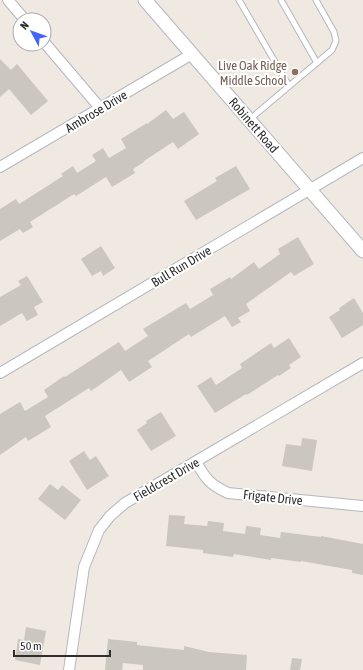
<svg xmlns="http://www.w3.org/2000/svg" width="363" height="670" viewBox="0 0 363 670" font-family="'Asap Condensed',sans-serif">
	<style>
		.building { fill: #cbc7bf }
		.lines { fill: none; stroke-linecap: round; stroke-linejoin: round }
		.service-casing { stroke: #b4b7c1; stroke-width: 7 }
		.minor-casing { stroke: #b4b7c1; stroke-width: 12 }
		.tertiary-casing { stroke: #b4b7c1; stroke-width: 15 }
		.service { stroke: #fff; stroke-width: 5 }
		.minor { stroke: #fff; stroke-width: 10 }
		.tertiary { stroke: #fff; stroke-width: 13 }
		.education-dot { fill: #8d6e63; stroke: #fff; stroke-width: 1.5 }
		.labels { text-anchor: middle; stroke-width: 4; stroke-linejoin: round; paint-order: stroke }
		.education-label { font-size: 13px; fill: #785e54; stroke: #fff; text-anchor: end }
		.street-label { font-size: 13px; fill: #2e2e2e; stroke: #fff }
	</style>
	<rect width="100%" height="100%" fill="#efe9e1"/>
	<g class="building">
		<path d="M0,59L11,70L17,64L48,101L31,115L9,89L0,97Z"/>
		<path d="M166,110L173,119L184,112L199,134L178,149L173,142L144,161V162L133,169L135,173L112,187L106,177L76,196L74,194L30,222L33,227L23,233L20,229L0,241V209L16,199L19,204L63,176L61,174L73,166L77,173L96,161L92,155L103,148L109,158L126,148L121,139L147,123V124Z"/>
		<path d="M236,166L250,189L196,220L184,201L217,181L215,178Z"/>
		<path d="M298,237L314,264L294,276L291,272L246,304L250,311L238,318L241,322L232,327L225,316L191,337L189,334L148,361L152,367L129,382L121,370L91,391L89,388L45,416L51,427L28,441L26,437L0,455V414L20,402L25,411L48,397L44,390L64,376L65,377L119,342L125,351L148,336L143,329L186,303L190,309L213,295L210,289L230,277L231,279L254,262L259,269L280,254L278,249Z"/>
		<path d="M101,246L115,268L103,276L101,271L92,276L81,259Z"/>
		<path d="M27,276L43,302L34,307L38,315L27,321L22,313L0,326V297L21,285L18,281Z"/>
		<path d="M354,298L363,313V325L342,338L329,317L340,310L339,308Z"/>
		<path d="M289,338L301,357L289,365L291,368L279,376L278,375L247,395L246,394L215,413L197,386L211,377L216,385L242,368L240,364L271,343L274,348Z"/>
		<path d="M161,412L176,436L151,451L137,430L147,423L146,421Z"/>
		<path d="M302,438L317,440L312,471L282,466L286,444L301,446Z"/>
		<path d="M84,451L90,460L96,456L109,476L87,490L69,461Z"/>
		<path d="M50,484L58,490L62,485L81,500L65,520L38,499Z"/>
		<path d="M169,515L185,516L184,524L207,526L208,521L224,523L223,531L245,534L246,526L261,528L260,535L280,538L281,532L321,537V536L363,544V575L352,573V570L301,561V562L271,558V560L234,554L233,557L203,553V550L166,546Z"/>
		<path d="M26,627L46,631L40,665L15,660L18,639L24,640Z"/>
		<path d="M108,639L137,642V645L184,650V646L209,652L247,655L246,670H143V665L123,663L122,670H105Z"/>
		<path d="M292,658L302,659L300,670H290Z"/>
	</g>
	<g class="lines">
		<g class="service-casing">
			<g id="service">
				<path d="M239,0L289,86"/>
				<path d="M281,0L317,63"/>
				<path d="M250,119L332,50L336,41L334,32L316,0"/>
			</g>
		</g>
		<g class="minor-casing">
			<g id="minor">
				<path d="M8,0L25,20"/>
				<path d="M44,42L101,109"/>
				<path d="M0,167L192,54"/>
				<path d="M0,373L363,158"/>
				<path d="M196,462C206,479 209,484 228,493L363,506"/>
				<path d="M69,670L84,567L99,530L110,516L125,503L363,363"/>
			</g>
		</g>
		<g class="tertiary-casing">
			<path id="tertiary" d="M145,0L363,251"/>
		</g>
		<use href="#service" class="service"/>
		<use href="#minor" class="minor"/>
		<use href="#tertiary" class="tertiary"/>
	</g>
	<circle class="education-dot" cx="295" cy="72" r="4"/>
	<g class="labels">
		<g class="education-label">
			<text x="287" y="70">Live Oak Ridge<tspan x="287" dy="15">Middle School</tspan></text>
		</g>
		<g class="street-label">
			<text transform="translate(96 111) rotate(-31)" y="5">Ambrose Drive</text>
			<text transform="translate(254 125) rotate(49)" y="5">Robinett Road</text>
			<text transform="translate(181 266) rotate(-31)" y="5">Bull Run Drive</text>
			<text transform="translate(166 479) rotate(-30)" y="5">Fieldcrest Drive</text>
			<text transform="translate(273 497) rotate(6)" y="5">Frigate Drive</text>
		</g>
	</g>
	<g transform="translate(32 32) rotate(311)"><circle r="19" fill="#ffffff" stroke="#ababab"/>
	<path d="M0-3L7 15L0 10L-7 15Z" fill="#4264fb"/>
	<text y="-6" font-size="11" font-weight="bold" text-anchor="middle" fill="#2e2e2e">N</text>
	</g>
	<path d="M14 650v6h96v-6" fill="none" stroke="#2e2e2e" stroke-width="2"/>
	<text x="20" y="650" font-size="12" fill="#2e2e2e" stroke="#ffffff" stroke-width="3" paint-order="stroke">50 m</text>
</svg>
